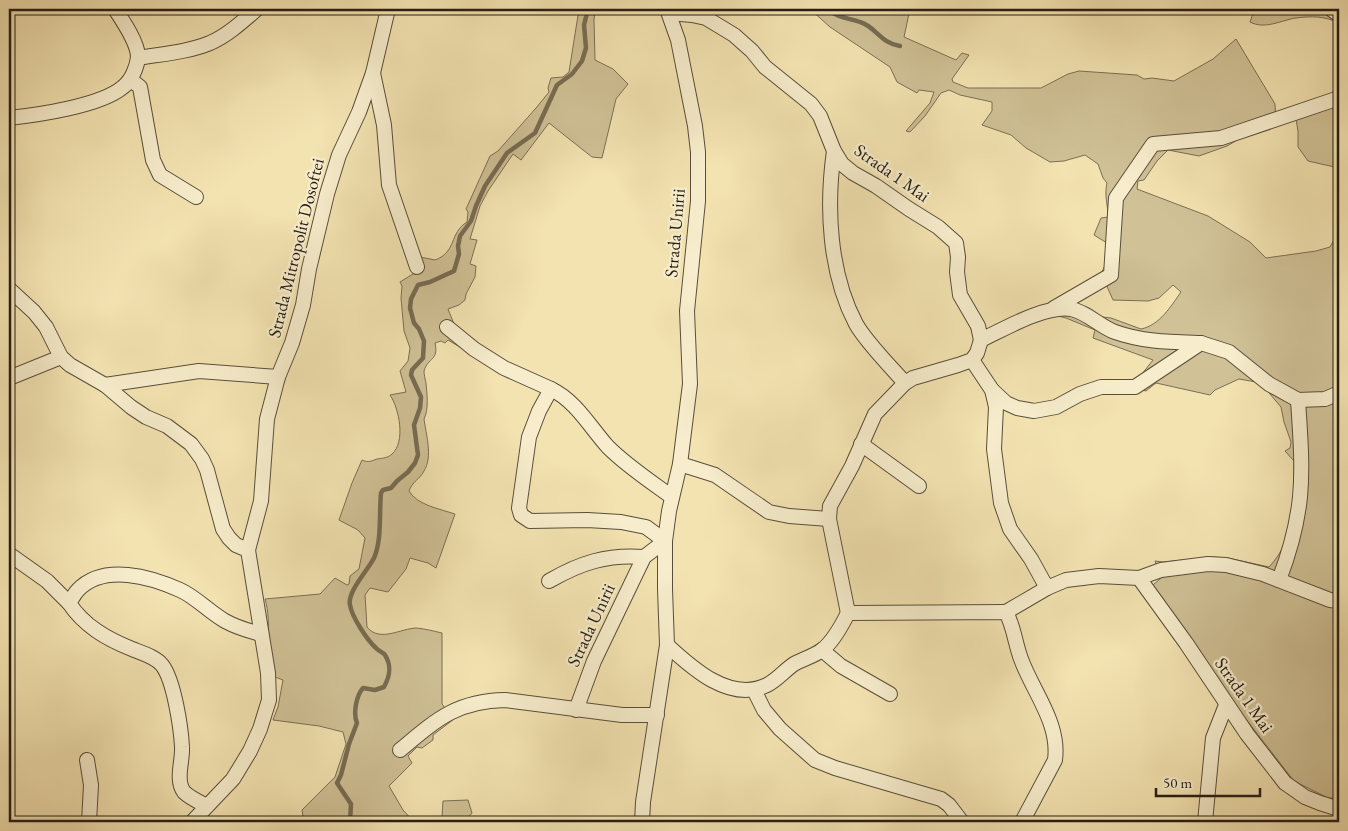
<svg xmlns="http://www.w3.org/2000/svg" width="1348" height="831" viewBox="0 0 1348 831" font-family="'EB Garamond',serif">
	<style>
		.green { fill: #d0c196; stroke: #7b6f55 }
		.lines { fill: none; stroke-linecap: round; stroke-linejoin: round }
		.stream { stroke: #776c52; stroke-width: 4.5 }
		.minor-casing { stroke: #594e3b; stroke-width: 16 }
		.minor { stroke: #f7edcc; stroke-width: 14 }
		.labels { text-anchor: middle; stroke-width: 4.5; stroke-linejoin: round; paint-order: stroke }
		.street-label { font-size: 18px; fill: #261d14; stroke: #f7edcc }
	</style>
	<rect width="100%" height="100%" fill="#f3e3b1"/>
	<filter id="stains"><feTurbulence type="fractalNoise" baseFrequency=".004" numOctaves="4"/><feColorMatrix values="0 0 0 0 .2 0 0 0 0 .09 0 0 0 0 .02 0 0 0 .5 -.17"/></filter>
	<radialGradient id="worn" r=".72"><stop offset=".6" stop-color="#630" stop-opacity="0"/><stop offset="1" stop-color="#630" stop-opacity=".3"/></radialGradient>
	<g class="green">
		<path d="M579,9H594L595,11L594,20L595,60L613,69L628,84L616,99L602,158L592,157L549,123L521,160L513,154L488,191L480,206L470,239L477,240L470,264L476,266L475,277L466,294L465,300L459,305L448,309L456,329L477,357L448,340L445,343L441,341L435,343C439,361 428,357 424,371C424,374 425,379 426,383C427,394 429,409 424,419C426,434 433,457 424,471C420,479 412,482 409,491C417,505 440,509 455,514L436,568L428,563L410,558L406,569L388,592L370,588L365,595L367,627C380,643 401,628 417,628C425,629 434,631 442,633V704L454,719L433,735V740L422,748L417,747L408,756L412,763L389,786L403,810L414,822H304L302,810L335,777L346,744L343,732L319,726L273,720L278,707L283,680L275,677C273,664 270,651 269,638C268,624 269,612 265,599L320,594L335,578L347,585L349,584L350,576L359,569L365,538L358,530L339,520L352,483L362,460C369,463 371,461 377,459C383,458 388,458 392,454C406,442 399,408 390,395L406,392L400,371L408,361L410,348L404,331L401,298L402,286L400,282L413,274L411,265L420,257L435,260C457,252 449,233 467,222L468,212L466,209L490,156L498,151L536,108L549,92L548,88L551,78L563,77L569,72Z"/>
		<path d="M810,9H910L904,37L956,60L962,53L969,55L952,79L953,82L968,88H1041L1068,74L1079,71L1137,75L1144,79L1152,78L1174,81L1213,59L1236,39L1275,104L1276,123L1253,131L1227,146L1199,156L1168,150L1157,161L1144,180L1138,181L1137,189L1208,216L1250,242L1266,258L1316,251L1330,247L1339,231V466L1336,481L1339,485V798H1328L1294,781L1221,687L1153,585L1161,578L1155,561L1163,562L1214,557L1228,558L1269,567C1296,539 1294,498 1294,461L1285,451L1290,448L1291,442L1284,422L1281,407L1264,387L1256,382L1239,379L1215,390L1210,395L1156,383L1146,391L1139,389L1138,379L1153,360L1093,338L1095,330L1066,318L1058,316L1069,304L1095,316L1111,318L1141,329C1160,325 1171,306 1181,292L1173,285L1159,298L1148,301L1113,300L1101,273C1107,265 1108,253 1107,243L1094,235L1101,218L1108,217C1108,204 1104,196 1107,183L1103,178L1098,164L1085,155L1064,161L1050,162L1026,148L1011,135L982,125L992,111V102L960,95L949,90L941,93L925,116L910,132L906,131L930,103L934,92L919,90L917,93L897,82L890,67L830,27Z"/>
		<path d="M1257,9H1339V23C1325,16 1311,16 1296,18C1282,20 1265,30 1250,22L1252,16Z"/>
		<path d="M1339,91V168L1308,161L1298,147V131L1296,119L1301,107Z"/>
		<path d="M468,800L472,813L464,822H438L442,817L443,801Z"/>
	</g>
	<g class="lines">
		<g class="stream">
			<path d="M828,9C837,18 849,18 860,22C875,26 880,43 900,46"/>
			<path d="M350,822L351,804L337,783L341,775L349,744L357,723C353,714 356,696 363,688L375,690L384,687C390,676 392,666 385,655C383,652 378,651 376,648C367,640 352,617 350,605C347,592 368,570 374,558C382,540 379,514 381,493L383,490L391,488L397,481L408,472L415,463L418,455L414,425L420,408L421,397L411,375L412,370L423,358L424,341L419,329L414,323L410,308L411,299L418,285L430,282L454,271L459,254L458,246L460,236L471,221L476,206L485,186L507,153L535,133L557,85L572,74L582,61L586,48L584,25L588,9"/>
		</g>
		<g class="minor-casing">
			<g id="minor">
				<path d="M1331,9L1339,15"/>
				<path d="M670,13L692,15L706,18L734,35L752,51L765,67L811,104L820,116L834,151L842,164L853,173L876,186L909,209L938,227L956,243L958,257L957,272L960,295L978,326L981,340C1004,329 1045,305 1071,309C1087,312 1099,326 1115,332C1143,342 1172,342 1201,343"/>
				<path d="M138,58C162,54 188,52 210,43C228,35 243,21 257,9"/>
				<path d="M373,73L384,125L389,185L417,267"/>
				<path d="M131,80L140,87L153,160L160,175L196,197"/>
				<path d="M9,118C37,115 101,106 123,87C131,81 137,68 138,57C138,43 123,21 115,9"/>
				<path d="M834,151C826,207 829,273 856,324C866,342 891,367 905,383"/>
				<path d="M9,289L34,312L46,327L61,357L70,365L105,385L131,407L146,417L167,426L191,444L202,459L207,470L223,529L229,538L236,545L248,550L268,673L269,700L260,729L250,751L233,779L192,822"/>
				<path d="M1054,308L1111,275L1116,198L1153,144L1221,138L1339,98"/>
				<path d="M447,327L474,349L504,368L551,389L539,411L529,437L519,508L521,515L530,521L587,520L621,522L646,527L665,541L644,557L594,661L576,710"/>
				<path d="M972,360L992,390L996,407L994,449L1001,503L1010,529L1031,559L1047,588"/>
				<path d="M9,378L61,357"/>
				<path d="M105,385L199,371L278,377"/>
				<path d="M551,389C576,401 590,427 608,447C627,466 650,481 672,497"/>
				<path d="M992,390L1006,403L1017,408L1034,411L1056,407L1080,394L1101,387H1135L1201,343L1229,352L1269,384L1298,400L1325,399L1339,393"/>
				<path d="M861,444L919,486"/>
				<path d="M680,464L715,475L769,512L789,516L829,519"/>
				<path d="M248,550L261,501L267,419L278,377L292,343L303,305L309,269L327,194L339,155L359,112L373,73L388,9"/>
				<path d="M9,554L47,581L69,603"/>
				<path d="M1139,578L1186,643L1247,734L1285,783L1305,797L1320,803L1339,809"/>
				<path d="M1279,580C1289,554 1297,526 1300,497C1303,465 1300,432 1298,400"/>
				<path d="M549,581C580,563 607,554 644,557"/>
				<path d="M1006,612L1047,588L1066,580L1099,576L1139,578L1161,570L1208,564L1226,565L1263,574L1330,600L1339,601"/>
				<path d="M848,613L1006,612C1014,627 1015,643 1021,659C1033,692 1060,723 1055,760L1022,822"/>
				<path d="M848,613L829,519L830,506L852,466L875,414L905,383L913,378L958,365L972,360L977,353L981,340"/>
				<path d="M667,645C692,668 730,703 767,685C777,680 785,670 794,664C803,659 814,656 822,650C833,642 842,625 848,613"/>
				<path d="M822,650L841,666L890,694"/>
				<path d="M754,690L764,710L780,729L815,760L835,768L941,799L949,805L962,822"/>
				<path d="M400,750C436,720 456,701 505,700L622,715H657"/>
				<path d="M87,760L91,785L89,822"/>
				<path d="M207,806C199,802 190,798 184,792C175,780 183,760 182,747C181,728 174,680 162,665C156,657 142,653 132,649C107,639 84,626 69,603C72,599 74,594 78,590C104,563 151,577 180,590C196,597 209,612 225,621C236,627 249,631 261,634"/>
				<path d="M642,822L643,802L667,645L665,589V541L669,511L680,464L690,384L687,311L698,201V152L695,126L678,40L667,9"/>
				<path d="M1205,822L1213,738L1226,705"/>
			</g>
		</g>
		<use href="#minor" class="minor"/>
	</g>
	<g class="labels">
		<g class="street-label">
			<text transform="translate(892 173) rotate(35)" y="6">Strada 1 Mai</text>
			<text transform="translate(675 233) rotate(-85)" y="6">Strada Unirii</text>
			<text transform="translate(296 248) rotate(-76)" y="6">Strada Mitropolit Dosoftei</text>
			<text transform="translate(591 625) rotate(-65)" y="6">Strada Unirii</text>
			<text transform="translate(1244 695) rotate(55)" y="6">Strada 1 Mai</text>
		</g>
	</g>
	<rect width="1348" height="831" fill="none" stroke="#f3e3b1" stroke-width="30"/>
	<rect x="10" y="10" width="1328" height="811" fill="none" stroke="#261d14" stroke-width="2.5"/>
	<rect x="15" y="15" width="1318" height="801" fill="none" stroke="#261d14"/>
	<path d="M1156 788v8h104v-8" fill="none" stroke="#261d14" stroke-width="2.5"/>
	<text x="1163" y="788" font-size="15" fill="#261d14" stroke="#f7edcc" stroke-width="4" paint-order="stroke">50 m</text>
	<rect width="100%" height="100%" filter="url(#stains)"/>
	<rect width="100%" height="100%" fill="url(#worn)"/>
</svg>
